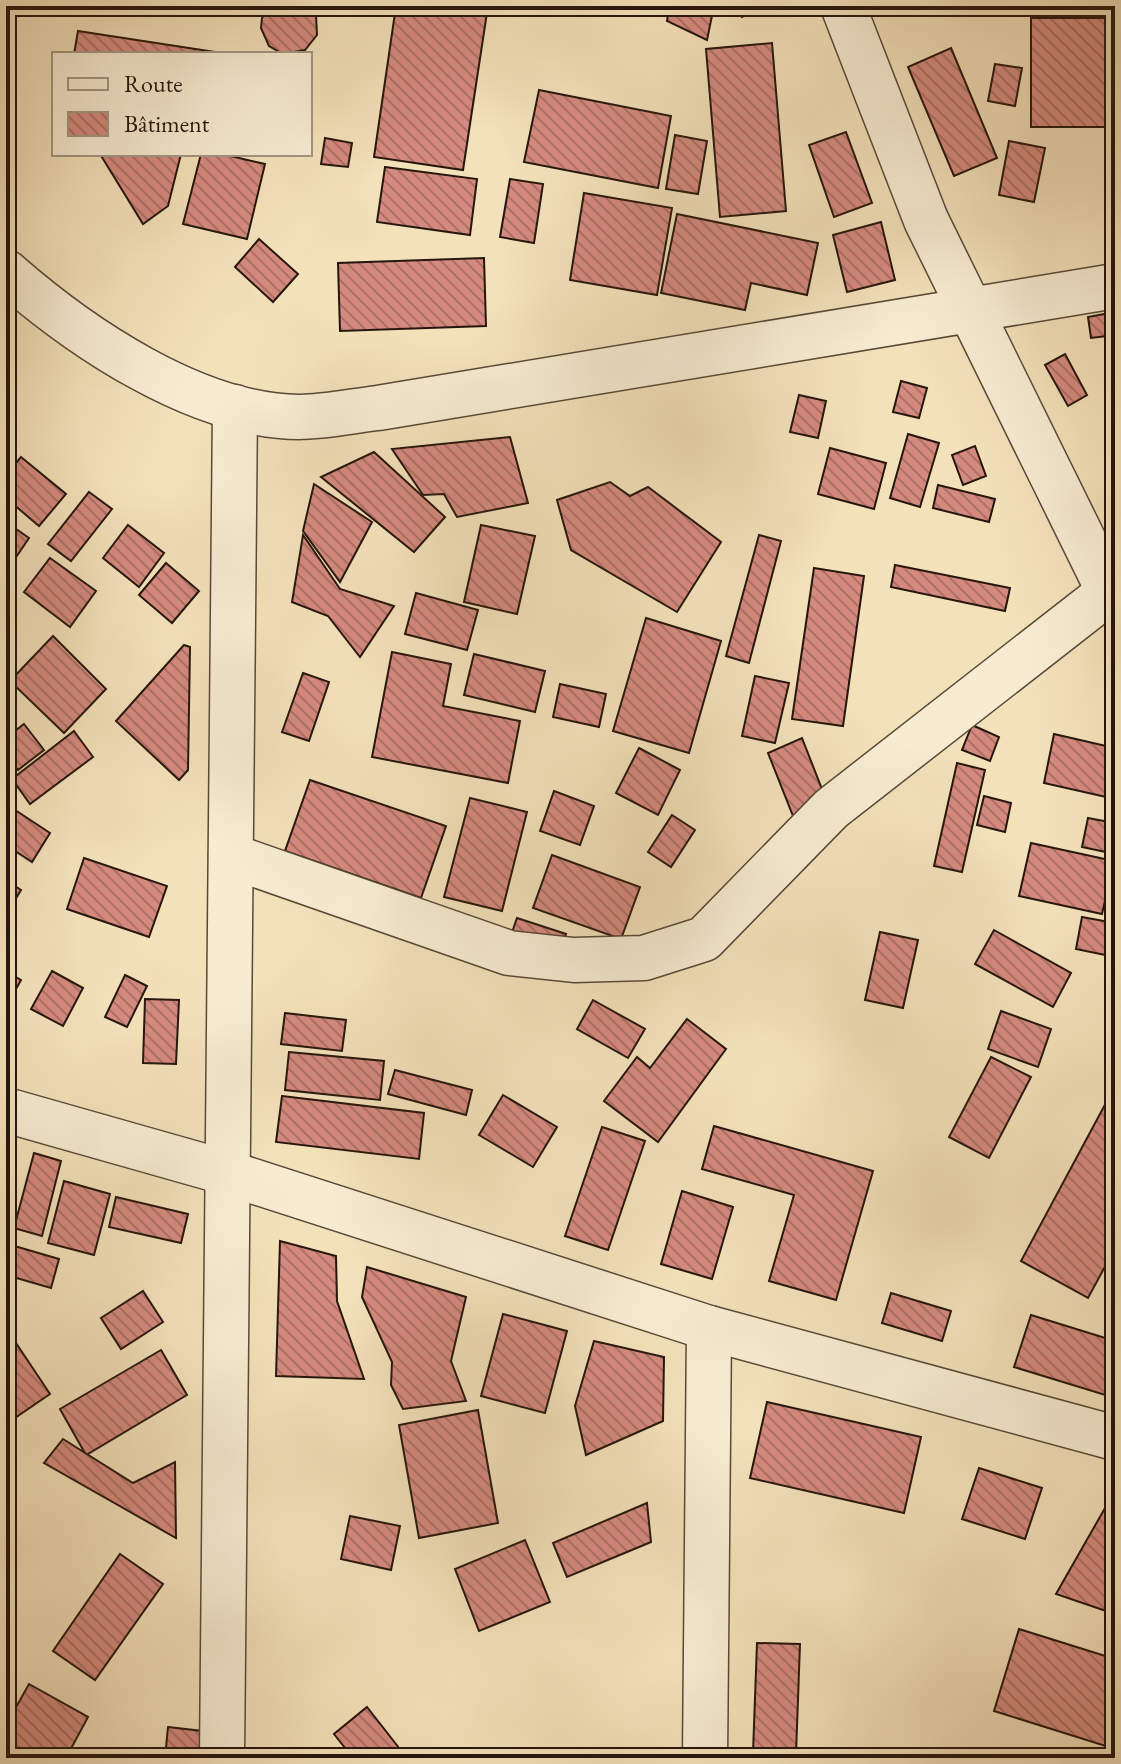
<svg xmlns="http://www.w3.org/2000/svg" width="1121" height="1764" viewBox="0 0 1121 1764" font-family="'EB Garamond',serif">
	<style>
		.building { fill: url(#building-back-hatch); stroke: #26160d; stroke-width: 2 }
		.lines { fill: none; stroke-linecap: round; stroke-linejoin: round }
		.street-casing { stroke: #594938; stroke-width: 47 }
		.street { stroke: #f7ecd2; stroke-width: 44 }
	</style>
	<defs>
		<pattern id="building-back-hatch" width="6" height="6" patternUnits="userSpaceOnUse" patternTransform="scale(2)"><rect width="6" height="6" fill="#d58a7f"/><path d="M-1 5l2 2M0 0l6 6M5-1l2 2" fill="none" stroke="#ad7066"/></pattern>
	</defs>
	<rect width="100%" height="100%" fill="#f3e1ba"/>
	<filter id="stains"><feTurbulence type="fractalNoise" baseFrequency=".0025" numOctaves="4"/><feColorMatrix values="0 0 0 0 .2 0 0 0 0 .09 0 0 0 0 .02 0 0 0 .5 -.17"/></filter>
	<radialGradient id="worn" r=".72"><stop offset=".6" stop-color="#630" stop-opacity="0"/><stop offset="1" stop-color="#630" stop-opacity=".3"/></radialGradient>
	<g class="building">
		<path d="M270,6H310L316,15L317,35L305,50L283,54L269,46L261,28L262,18Z"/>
		<path d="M396,6H488L463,170L374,157Z"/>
		<path d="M669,6H714L707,40L667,21Z"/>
		<path d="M738,6H768L742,17Z"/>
		<rect x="1031" y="18" width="84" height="109"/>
		<path d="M78,31L228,54H74Z"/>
		<path d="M772,43L786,211L720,217L706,49Z"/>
		<path d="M951,48L997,158L954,176L908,67Z"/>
		<path d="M995,64L1022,68L1015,106L988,101Z"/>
		<path d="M539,90L671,116L658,188L524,162Z"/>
		<path d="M846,132L872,203L834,217L809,145Z"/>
		<path d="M675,135L707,141L698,194L666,189Z"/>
		<path d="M325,138L352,143L348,167L321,164Z"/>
		<path d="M1009,141L1045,148L1034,202L999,195Z"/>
		<path d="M100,154H181L168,206L143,224Z"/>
		<path d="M201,154H222L265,164L247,239L183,224Z"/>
		<path d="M385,167L477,179L470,235L377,222Z"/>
		<path d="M510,179L543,184L534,243L500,237Z"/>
		<path d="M584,193L672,208L657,295L570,280Z"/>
		<path d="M677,214L818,243L807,295L751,283L745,310L661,293Z"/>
		<path d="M881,222L895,280L847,292L833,235Z"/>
		<path d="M259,239L298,274L273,302L235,267Z"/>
		<path d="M484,258L486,326L340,331L338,263Z"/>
		<path d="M1115,312V335L1091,338L1088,317Z"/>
		<path d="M1065,354L1087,395L1068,406L1045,365Z"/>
		<path d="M901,381L927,388L919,418L893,412Z"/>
		<path d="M799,395L826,401L818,438L790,432Z"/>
		<path d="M1112,416H1115V444L1107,443Z"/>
		<path d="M908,434L939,443L920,507L890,498Z"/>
		<path d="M510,437L528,503L457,517L444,494L423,495L392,449Z"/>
		<path d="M975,446L986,476L963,485L952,455Z"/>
		<path d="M830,448L886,463L874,509L818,494Z"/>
		<path d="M374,452L445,517L414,552L321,477Z"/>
		<path d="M1111,455H1115V478H1109Z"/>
		<path d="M21,457L66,494L39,526L6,498V475Z"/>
		<path d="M610,482L630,496L648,487L721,542L677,612L571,550L557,500Z"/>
		<path d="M314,484L372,522L340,582L303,531Z"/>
		<path d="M938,485L995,499L989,522L933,508Z"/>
		<path d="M89,492L112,509L71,561L48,544Z"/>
		<path d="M6,522L29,538L6,572Z"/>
		<path d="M128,525L164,553L139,587L103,558Z"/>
		<path d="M481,525L535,536L517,614L464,602Z"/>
		<path d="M303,535L340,589L394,606L360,657L328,616L292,602Z"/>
		<path d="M759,535L781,541L749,663L726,656Z"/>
		<path d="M50,558L96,591L70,627L24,592Z"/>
		<path d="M166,563L199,591L172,623L139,595Z"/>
		<path d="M895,565L1010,588L1005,611L891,587Z"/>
		<path d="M814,568L864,576L843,726L792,719Z"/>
		<path d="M416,593L478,610L467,650L405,634Z"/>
		<path d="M646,618L721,641L689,753L613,731Z"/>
		<path d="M53,636L106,689L64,733L10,681Z"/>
		<path d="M184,645L190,647L188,770L179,780L116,721Z"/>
		<path d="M392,652L451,664L443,706L520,721L508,783L372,757Z"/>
		<path d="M474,654L545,671L535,712L464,695Z"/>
		<path d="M303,673L329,682L309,741L282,732Z"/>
		<path d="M755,676L789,683L775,743L742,736Z"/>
		<path d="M560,684L606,694L599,727L553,717Z"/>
		<path d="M24,724L44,750L18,770L6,755V738Z"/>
		<path d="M972,725L999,737L990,761L962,750Z"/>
		<path d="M74,731L93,757L30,804L12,779Z"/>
		<path d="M1054,734L1115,748V799L1044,783Z"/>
		<path d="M802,738L827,802L793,816L768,753Z"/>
		<path d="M639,748L680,770L658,815L616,793Z"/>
		<path d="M957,763L985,770L962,872L934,866Z"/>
		<path d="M310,780L446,826L421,898L285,851Z"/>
		<path d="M554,791L594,806L580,845L540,831Z"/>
		<path d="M984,796L1011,803L1005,832L977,825Z"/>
		<path d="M470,798L527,812L502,911L444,897Z"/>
		<path d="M6,804L50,833L32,862L6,845Z"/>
		<path d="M672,815L695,830L671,867L648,852Z"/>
		<path d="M1088,818L1115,823V854L1082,847Z"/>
		<path d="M1031,843L1114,861L1102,914L1019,896Z"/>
		<path d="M552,855L640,887L621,939L533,908Z"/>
		<path d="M84,858L167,886L149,937L67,909Z"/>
		<path d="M6,880L21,890L6,915Z"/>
		<path d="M1082,917L1115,923V957L1076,949Z"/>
		<path d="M517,918L566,934L559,953L510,938Z"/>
		<path d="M994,930L1071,973L1053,1007L975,964Z"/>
		<path d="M880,932L918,940L903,1008L865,1000Z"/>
		<path d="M6,971L21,980L6,1007Z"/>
		<path d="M52,971L83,988L63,1026L31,1009Z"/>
		<path d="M125,975L147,986L127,1027L105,1017Z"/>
		<path d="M145,999L179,1000L176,1064L143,1063Z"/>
		<path d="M593,1000L645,1029L628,1058L577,1029Z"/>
		<path d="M1001,1011L1051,1029L1038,1067L988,1049Z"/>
		<path d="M285,1013L346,1020L342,1051L281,1044Z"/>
		<path d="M687,1019L726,1049L658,1142L604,1101L637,1057L650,1068Z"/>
		<path d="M289,1052L384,1061L380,1100L285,1090Z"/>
		<path d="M991,1057L1031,1077L989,1158L949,1137Z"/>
		<path d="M395,1070L472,1090L466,1115L388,1094Z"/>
		<path d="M1115,1086V1248L1088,1298L1021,1261Z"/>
		<path d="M503,1095L557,1127L533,1167L479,1135Z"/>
		<path d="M282,1096L424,1113L419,1159L276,1142Z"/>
		<path d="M714,1126L873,1171L836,1300L769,1281L794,1195L702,1169Z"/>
		<path d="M602,1127L645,1141L608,1250L565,1236Z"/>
		<path d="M34,1153L61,1161L42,1236L14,1228Z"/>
		<path d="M6,1174L12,1175L6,1202Z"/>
		<path d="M64,1181L110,1194L94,1255L48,1243Z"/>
		<path d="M682,1191L733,1207L712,1279L661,1264Z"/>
		<path d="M116,1197L188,1214L181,1243L109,1227Z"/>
		<path d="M280,1241L336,1256L337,1301L364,1379L276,1376Z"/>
		<path d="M11,1245L59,1259L51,1288L6,1275Z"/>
		<path d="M367,1267L466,1297L451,1361L466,1401L403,1409L391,1385L392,1362L362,1297Z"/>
		<path d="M143,1291L163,1322L121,1349L101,1318Z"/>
		<path d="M891,1293L951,1311L942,1341L882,1323Z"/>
		<path d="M503,1314L567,1331L545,1413L481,1396Z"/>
		<path d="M1031,1315L1115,1341V1398L1014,1367Z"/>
		<path d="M6,1328L50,1394L6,1424Z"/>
		<path d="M594,1341L664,1357L663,1421L586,1455L575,1406Z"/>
		<path d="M161,1350L187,1395L86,1455L60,1409Z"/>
		<path d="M767,1402L921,1437L904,1513L750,1478Z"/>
		<path d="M478,1410L498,1523L419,1538L399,1425Z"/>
		<path d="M63,1439L133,1483L175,1462L176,1538L44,1463Z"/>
		<path d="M979,1468L1042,1488L1025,1539L962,1519Z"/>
		<path d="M1109,1501L1115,1504V1614L1056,1594Z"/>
		<path d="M647,1503L651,1542L567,1577L553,1543Z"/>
		<path d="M350,1516L400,1526L391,1570L341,1559Z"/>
		<path d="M525,1540L550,1602L479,1631L455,1569Z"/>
		<path d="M120,1554L163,1584L95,1680L53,1651Z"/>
		<path d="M1019,1629L1115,1659V1737L1112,1748L994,1711Z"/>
		<path d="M757,1643L800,1644L796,1754L753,1753Z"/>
		<path d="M29,1684L88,1717L66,1758H6V1725Z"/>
		<path d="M367,1707L403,1753L397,1758H353L334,1734Z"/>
		<path d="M168,1727L211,1732L208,1758H165Z"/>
	</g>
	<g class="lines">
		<g class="street-casing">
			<g id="street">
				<path d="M843,6L926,220L1115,604"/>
				<path d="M6,272C80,337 196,416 299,417C325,417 352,411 378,408L1115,286"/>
				<path d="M231,856L509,953L574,960L644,958L704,939L831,809L1109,592"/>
				<path d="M6,1110L228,1173L709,1328L1115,1438"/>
				<path d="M222,1758L235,407"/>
				<path d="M705,1758L709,1328"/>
			</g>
		</g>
		<use href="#street" class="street"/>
	</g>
	<rect width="1121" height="1764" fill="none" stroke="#f3e1ba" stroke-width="32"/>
	<rect x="8" y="8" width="1105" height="1748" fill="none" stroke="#26160d" stroke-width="4"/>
	<rect x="16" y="16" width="1089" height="1732" fill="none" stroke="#26160d" stroke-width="2"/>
	<rect x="52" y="52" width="260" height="104" fill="#f7ecd2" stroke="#a39683" stroke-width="2"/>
	<rect x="68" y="78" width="40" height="12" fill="#f7ecd2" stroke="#a39683" stroke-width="2"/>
	<text x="124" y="92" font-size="24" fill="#26160d">Route</text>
	<rect x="68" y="112" width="40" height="24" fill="url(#building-back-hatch)" stroke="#a39683" stroke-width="2"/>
	<text x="124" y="132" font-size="24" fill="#26160d">Bâtiment</text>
	<rect width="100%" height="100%" filter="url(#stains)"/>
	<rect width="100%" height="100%" fill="url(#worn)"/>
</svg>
